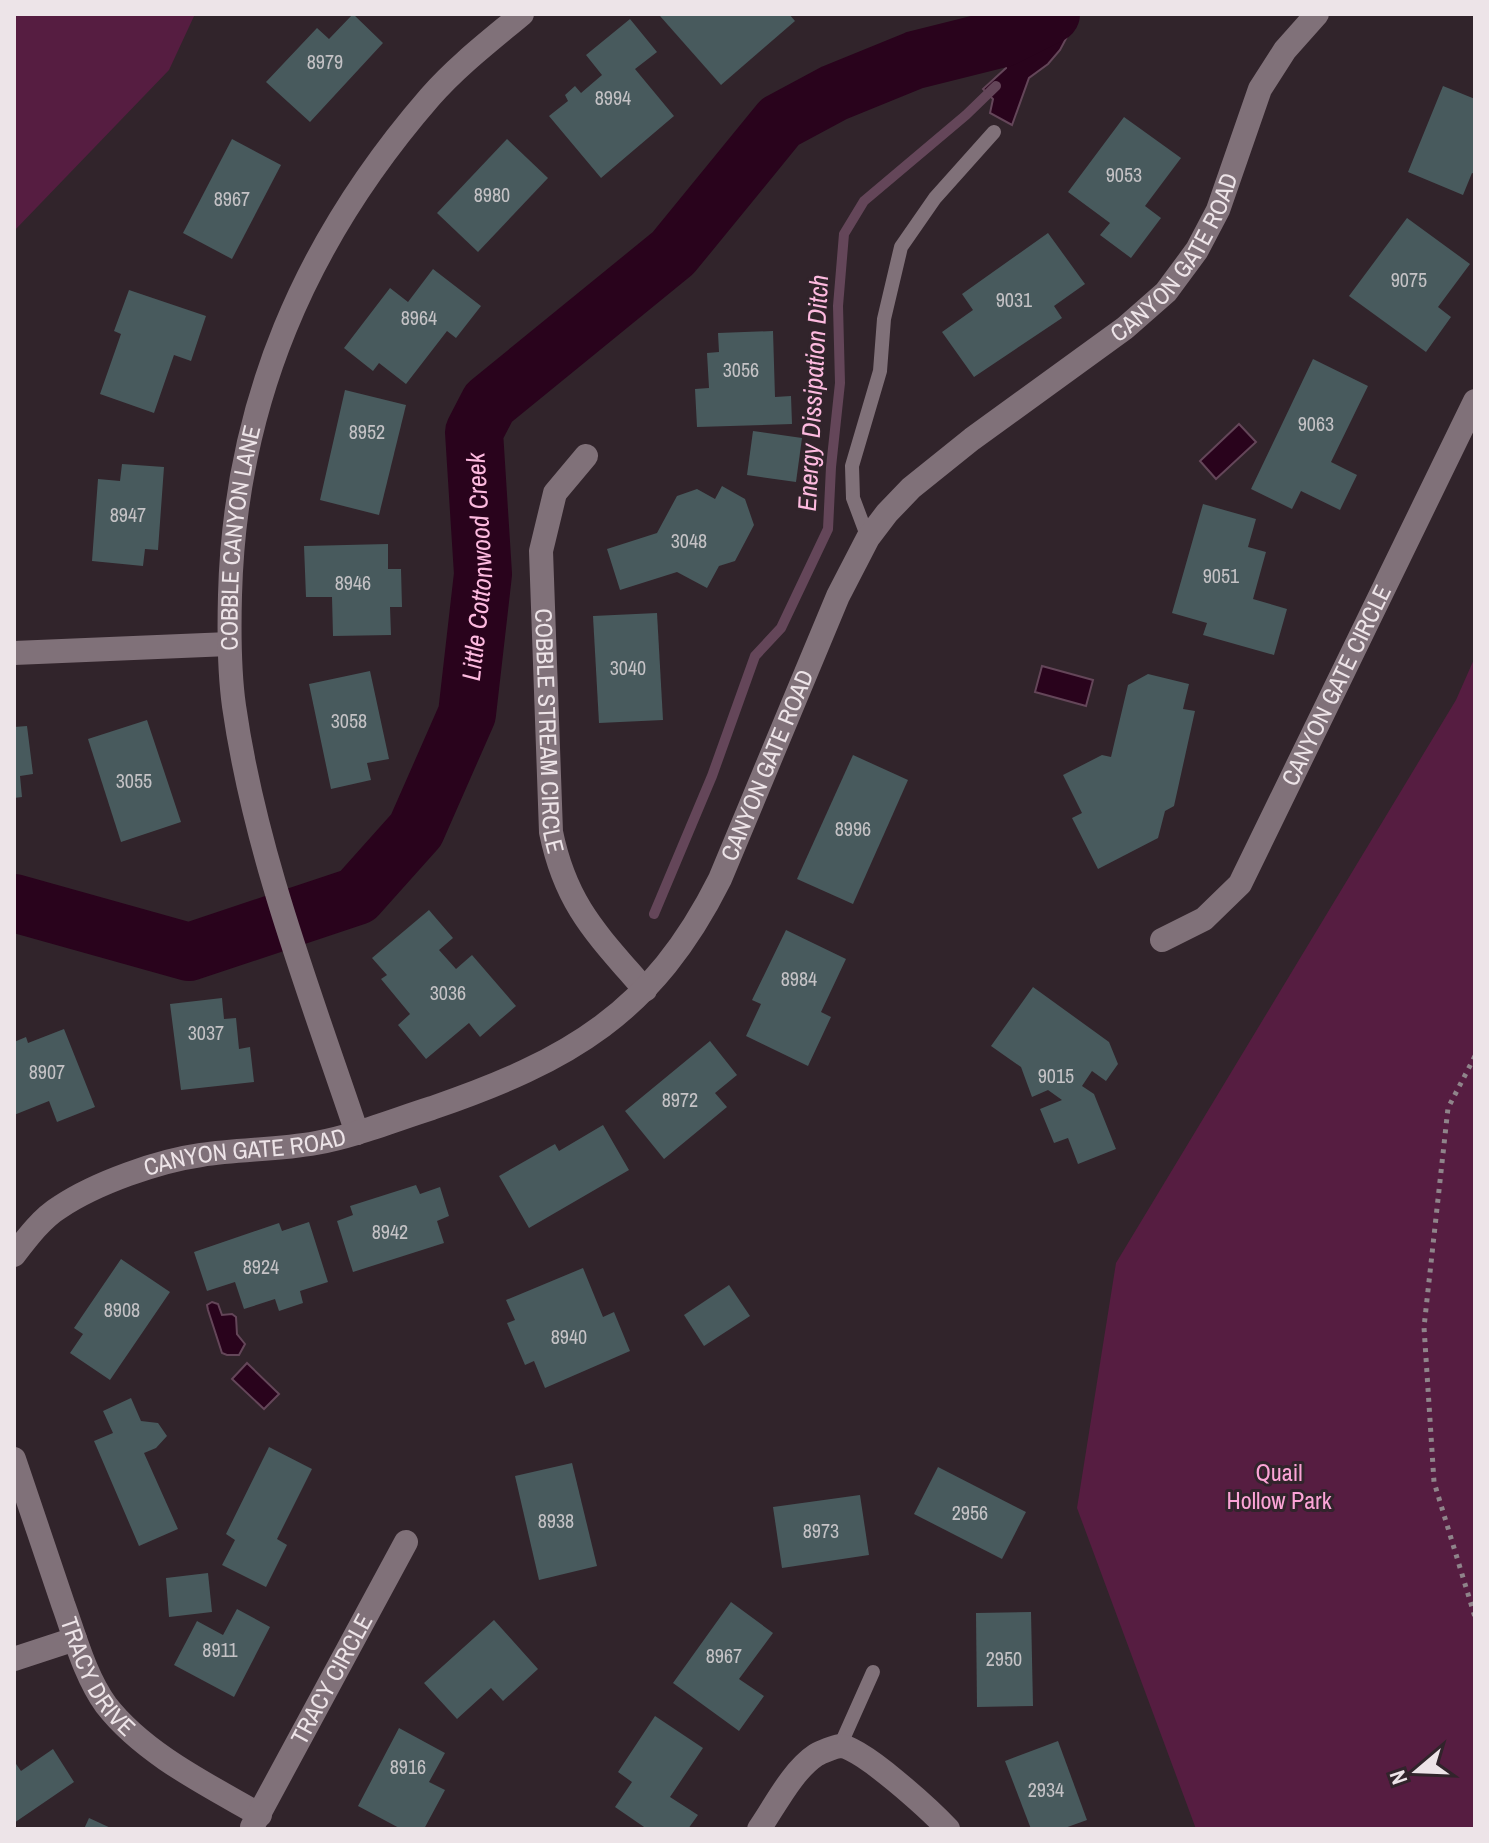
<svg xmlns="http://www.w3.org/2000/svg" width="1489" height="1843" viewBox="0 0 1489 1843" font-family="'Archivo Narrow',sans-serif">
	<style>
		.green { fill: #561d41 }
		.water { fill: #29031c; stroke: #644659; stroke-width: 2 }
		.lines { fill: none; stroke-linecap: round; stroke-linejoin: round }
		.stream { stroke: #644659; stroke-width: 10 }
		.river { stroke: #29031c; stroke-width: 58 }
		.building { fill: #485a5d }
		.path { stroke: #8f848a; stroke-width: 5; stroke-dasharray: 4 6; stroke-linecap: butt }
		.lane { stroke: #807179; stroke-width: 14 }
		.street { stroke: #807179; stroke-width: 24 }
		.labels { text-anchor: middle; stroke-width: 6; stroke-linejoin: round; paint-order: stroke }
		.number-label { font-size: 20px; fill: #c4c2c5 }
		.street-label { font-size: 24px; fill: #ede4e8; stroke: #31242b }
		.park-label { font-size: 24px; fill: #fca4d7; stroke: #31242b }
		.water-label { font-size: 26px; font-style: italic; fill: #fdbadf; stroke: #31242b }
	</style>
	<rect width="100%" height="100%" fill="#31242b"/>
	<g class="green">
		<path d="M14,14H195L169,70L14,231Z"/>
		<path d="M1475,657V1829H1196L1077,1508L1116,1263L1456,700Z"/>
	</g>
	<g class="water">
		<path d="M1001,14H1079L1060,50L1048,64L1029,78L1012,125L990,113L993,99L983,89L1006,68Z"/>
		<path d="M1239,424L1256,442L1216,479L1200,461Z"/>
		<path d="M1042,666L1093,680L1086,706L1035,692Z"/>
		<path d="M212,1302L218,1304L222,1315L232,1314L236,1317L237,1334L245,1344L239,1355H227L222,1353L208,1310L207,1305Z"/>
		<path d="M247,1363L279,1394L264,1409L232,1379Z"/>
	</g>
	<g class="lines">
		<path class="stream" d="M654,914L712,776L755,656L781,628L828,529L831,467L840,383L838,306L844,234L864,201L966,115L996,86"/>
		<path class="river" id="s1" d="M14,903L189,952L357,896L416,830L467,714L483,574L474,432L489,403L673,253L780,122L834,93L915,60L1003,38L1051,14"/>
	</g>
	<g class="building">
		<path d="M353,14L383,43L310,122L266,82L317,28L329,39Z"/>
		<path d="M662,14H789L795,21L721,85L660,16Z"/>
		<path d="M630,19L657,52L635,69L674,116L601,178L549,116L568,101L565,95L575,86L581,93L602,75L586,55Z"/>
		<path d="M1443,86L1475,99V174L1472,173L1463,195L1408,172Z"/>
		<path d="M1124,117L1181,158L1145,206L1161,218L1131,258L1100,235L1110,223L1068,192Z"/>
		<path d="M232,139L281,165L232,259L183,233Z"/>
		<path d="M507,139L548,178L478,252L437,213Z"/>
		<path d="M1407,218L1470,264L1438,307L1451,317L1426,352L1349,296Z"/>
		<path d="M1048,233L1085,284L1054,306L1062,318L974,377L942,332L973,310L962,294Z"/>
		<path d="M433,269L481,306L456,338L447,331L406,384L379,363L373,371L344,348L390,288L408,302Z"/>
		<path d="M129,290L206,316L191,361L174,355L154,413L100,394L121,334L114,331Z"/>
		<path d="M773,331L775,397L791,396L792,424L697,427L695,389L709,388L707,353L719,352L718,333Z"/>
		<path d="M1313,359L1368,386L1331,462L1357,475L1340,510L1301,491L1292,509L1251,489Z"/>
		<path d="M345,390L406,405L379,515L320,500Z"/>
		<path d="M753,431L802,438L796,482L747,475Z"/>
		<path d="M122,464L164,467L158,550L145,549L143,566L92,561L98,479L120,481Z"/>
		<path d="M722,486L745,499L754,525L735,561L719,566L707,588L677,572L620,590L607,549L657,533L677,496L697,489L715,499Z"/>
		<path d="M1203,504L1256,519L1248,547L1266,552L1253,599L1287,609L1274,655L1203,635L1207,623L1172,613Z"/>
		<path d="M388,544V569H401L402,607H390L391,635L333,636L332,597H306L304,546Z"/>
		<path d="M657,613L663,720L599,723L593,616Z"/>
		<path d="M370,671L389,759L367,763L371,780L331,789L309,684Z"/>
		<path d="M1148,674L1189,684L1183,709L1195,711L1174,806L1165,811L1158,838L1098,869L1072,818L1082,813L1063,775L1102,755L1111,757L1128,685Z"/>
		<path d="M147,720L181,822L121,842L88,739Z"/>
		<path d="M27,726L33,774L20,776L22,797L14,798V727Z"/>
		<path d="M853,755L908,780L853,904L797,879Z"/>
		<path d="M429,910L453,938L439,950L456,969L472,955L516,1006L480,1037L469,1023L426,1059L398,1025L410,1014L381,979L387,975L372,958Z"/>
		<path d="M786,930L846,959L821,1012L831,1017L808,1066L746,1036L761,1004L752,1000Z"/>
		<path d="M1033,987L1109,1042L1118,1064L1106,1081L1092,1071L1082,1086L1094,1094L1116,1149L1078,1164L1068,1138L1054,1143L1040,1109L1062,1100L1048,1090L1032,1097L1021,1067L991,1046Z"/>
		<path d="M222,998L224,1019L236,1018L239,1049L250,1047L254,1082L181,1090L170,1004Z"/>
		<path d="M64,1029L95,1107L57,1122L49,1101L14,1115V1042L26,1037L28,1043Z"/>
		<path d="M710,1041L737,1075L715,1093L727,1107L664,1159L625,1111Z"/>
		<path d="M603,1125L629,1170L529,1228L499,1176L555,1144L559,1151Z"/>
		<path d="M416,1185L420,1194L440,1187L449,1216L437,1221L444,1243L353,1272L337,1221L353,1215L350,1206Z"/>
		<path d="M309,1222L328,1282L300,1291L303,1303L279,1311L275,1299L244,1309L235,1282L207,1291L194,1252L279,1223L282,1231Z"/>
		<path d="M121,1259L170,1292L110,1380L70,1353L83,1334L74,1328Z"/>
		<path d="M583,1268L603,1317L614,1312L630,1351L545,1388L534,1361L525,1365L507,1323L515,1320L506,1300Z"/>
		<path d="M729,1285L750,1316L704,1346L684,1315Z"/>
		<path d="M131,1398L141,1421L158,1423L167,1436L156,1448L144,1453L178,1529L139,1546L94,1441L113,1433L103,1411Z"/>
		<path d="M269,1447L312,1469L277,1539L287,1545L266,1587L222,1565L235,1540L226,1534Z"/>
		<path d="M572,1463L597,1566L539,1580L515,1476Z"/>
		<path d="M938,1467L1026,1512L1002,1559L914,1514Z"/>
		<path d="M860,1495L869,1555L782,1568L773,1507Z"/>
		<path d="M208,1573L212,1612L169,1617L166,1578Z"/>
		<path d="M731,1602L773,1633L739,1679L764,1696L739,1731L673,1683Z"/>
		<path d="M237,1609L270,1627L234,1697L174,1665L197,1621L223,1635Z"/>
		<path d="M1031,1612L1033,1706L977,1707L976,1613Z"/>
		<path d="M494,1620L538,1669L503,1701L491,1688L457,1719L424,1683Z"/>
		<path d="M655,1716L703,1748L670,1797L698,1815L688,1829H647L615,1807L632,1782L618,1772Z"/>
		<path d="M399,1728L445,1753L429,1782L445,1790L424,1829H401L358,1806Z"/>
		<path d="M1058,1741L1087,1820L1062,1829H1031L1005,1761Z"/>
		<path d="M53,1749L74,1782L14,1823V1761L21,1771Z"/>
		<path d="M89,1818L113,1829H84Z"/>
	</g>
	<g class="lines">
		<path class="path" d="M1475,1056L1448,1108L1424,1327L1434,1482L1475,1617"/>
		<g class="lane">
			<path d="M868,538L853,498L852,466L880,371L884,319L901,247L935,198L994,132"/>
			<path d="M840,1746L873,1672"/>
		</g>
		<g class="street">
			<path id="s2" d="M586,456L555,493L541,551L551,832C566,906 598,935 645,990"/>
			<path d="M14,653L229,644"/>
			<path id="s3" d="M1162,940L1204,919L1240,884L1475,401"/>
			<path id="s4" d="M357,1133C310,993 255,853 234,706C229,670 229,632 230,595C235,404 305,241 430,97C457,66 491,40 522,14"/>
			<path id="s5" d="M14,1255C27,1238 42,1218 60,1207C96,1183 158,1161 201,1155C239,1149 278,1150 316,1143C355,1136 394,1120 432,1108C569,1061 653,1013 720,879L838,596L868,538L887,513L911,488L972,439L1125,328L1166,292L1197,250L1218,210L1260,89L1285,50L1317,14"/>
			<path id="s6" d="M14,1459C30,1507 47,1556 63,1604C75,1637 85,1676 106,1705C144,1754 208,1785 260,1815"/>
			<path d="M14,1659L75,1639"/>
			<path id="s7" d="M252,1827L406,1542"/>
			<path d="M759,1829C775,1806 792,1771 816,1755C821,1752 834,1747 840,1746C861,1746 932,1812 948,1829"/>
		</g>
	</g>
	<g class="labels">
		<g class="number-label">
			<text x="325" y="69">8979</text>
			<text x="613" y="105">8994</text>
			<text x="1124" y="182">9053</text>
			<text x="492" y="202">8980</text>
			<text x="232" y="206">8967</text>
			<text x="1409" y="287">9075</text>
			<text x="1014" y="307">9031</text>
			<text x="419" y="325">8964</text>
			<text x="741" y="377">3056</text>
			<text x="1316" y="431">9063</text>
			<text x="367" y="439">8952</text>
			<text x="128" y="522">8947</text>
			<text x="689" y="548">3048</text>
			<text x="1221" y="583">9051</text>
			<text x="353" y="590">8946</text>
			<text x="628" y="675">3040</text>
			<text x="349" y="728">3058</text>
			<text x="134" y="788">3055</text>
			<text x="853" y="836">8996</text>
			<text x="799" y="986">8984</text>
			<text x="448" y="1000">3036</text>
			<text x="206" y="1040">3037</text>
			<text x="47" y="1079">8907</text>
			<text x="1056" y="1083">9015</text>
			<text x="680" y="1107">8972</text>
			<text x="390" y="1239">8942</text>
			<text x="261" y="1274">8924</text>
			<text x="122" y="1317">8908</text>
			<text x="569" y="1344">8940</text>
			<text x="970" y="1520">2956</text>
			<text x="556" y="1528">8938</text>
			<text x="821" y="1538">8973</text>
			<text x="220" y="1657">8911</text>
			<text x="724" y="1663">8967</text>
			<text x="1004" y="1666">2950</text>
			<text x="408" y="1774">8916</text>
			<text x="1046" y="1797">2934</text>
		</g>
		<g class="street-label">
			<text dy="8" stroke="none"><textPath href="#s5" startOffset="1628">CANYON GATE ROAD</textPath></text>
			<text dy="8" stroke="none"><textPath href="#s4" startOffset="614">COBBLE CANYON LANE</textPath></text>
			<text dy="8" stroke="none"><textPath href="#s3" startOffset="318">CANYON GATE CIRCLE</textPath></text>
			<text dy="8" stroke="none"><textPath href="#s2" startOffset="288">COBBLE STREAM CIRCLE</textPath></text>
			<text dy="8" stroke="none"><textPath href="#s5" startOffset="958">CANYON GATE ROAD</textPath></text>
			<text dy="8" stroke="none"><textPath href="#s5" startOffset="262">CANYON GATE ROAD</textPath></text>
			<text dy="8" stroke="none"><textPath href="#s6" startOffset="234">TRACY DRIVE</textPath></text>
			<text dy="8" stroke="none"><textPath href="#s7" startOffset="168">TRACY CIRCLE</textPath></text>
		</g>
		<g class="park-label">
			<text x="1279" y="1481">Quail<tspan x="1279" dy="28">Hollow Park</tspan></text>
		</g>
		<g class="water-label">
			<text transform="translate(813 393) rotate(-87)" y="9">Energy Dissipation Ditch</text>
			<text dy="9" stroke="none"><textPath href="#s1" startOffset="722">Little Cottonwood Creek</textPath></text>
		</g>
	</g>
	<rect width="1489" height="1843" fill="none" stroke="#ede4e8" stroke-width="32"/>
	<g transform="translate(1417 1771) rotate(251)" stroke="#31242b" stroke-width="6" paint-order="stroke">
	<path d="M0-6L14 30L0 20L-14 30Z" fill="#ede4e8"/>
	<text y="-12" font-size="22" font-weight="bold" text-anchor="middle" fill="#ede4e8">N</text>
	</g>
</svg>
